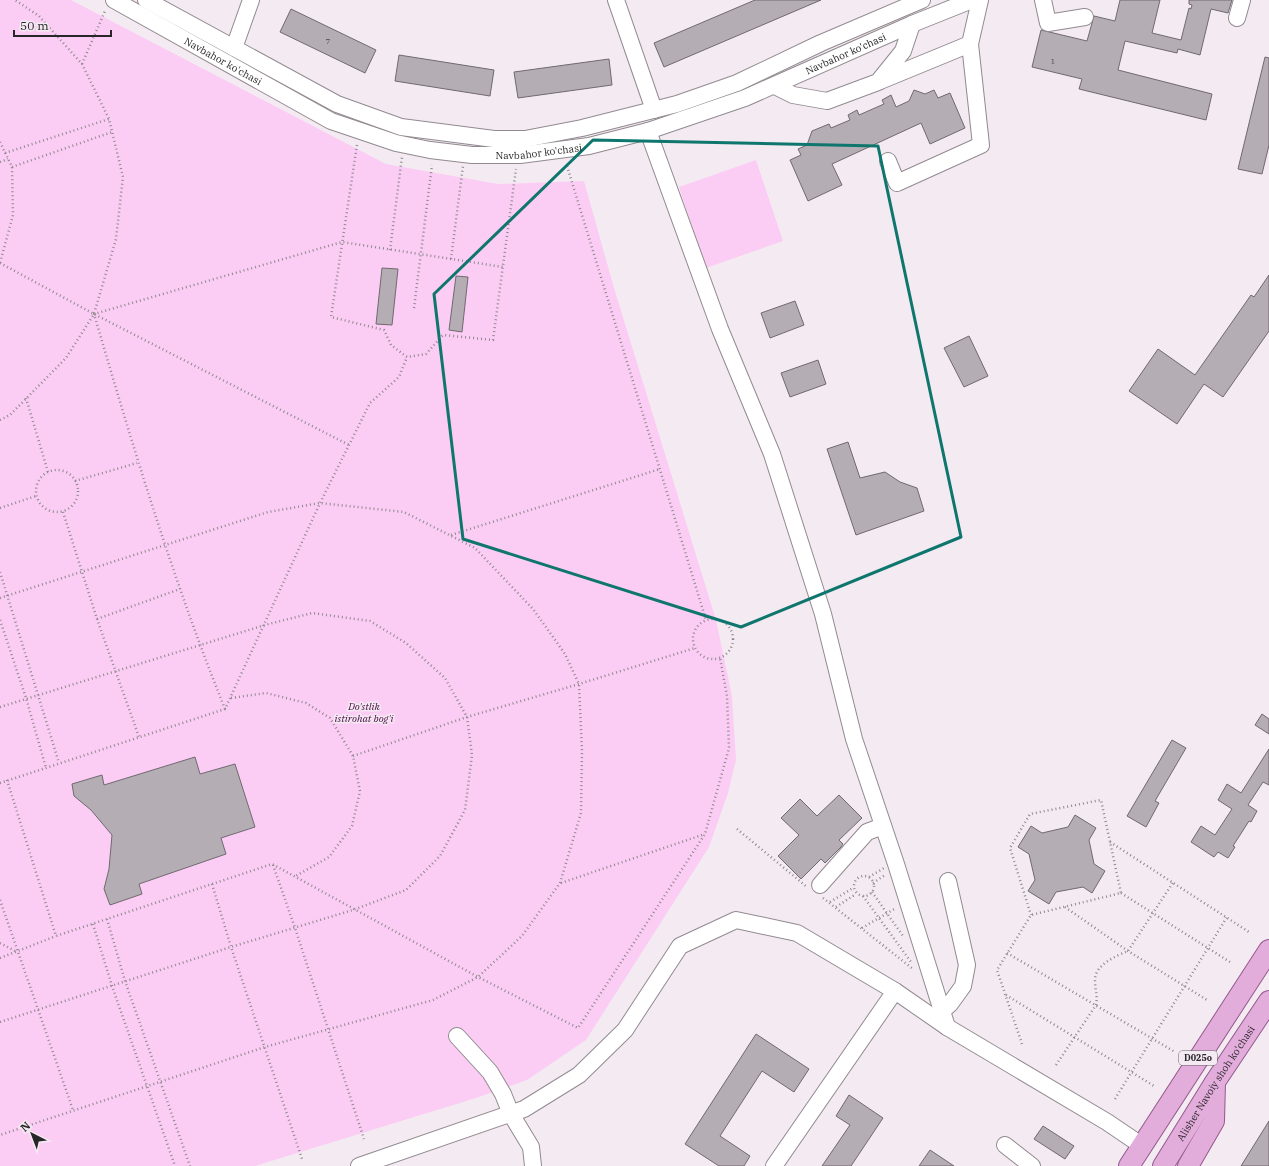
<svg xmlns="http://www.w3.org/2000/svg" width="1269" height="1166" viewBox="0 0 1269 1166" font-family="'IBM Plex Serif',serif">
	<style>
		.green { fill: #fbcdf4 }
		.building { fill: #b5adb4; stroke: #70696f }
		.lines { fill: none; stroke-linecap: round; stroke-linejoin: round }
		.minor-casing { stroke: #928a90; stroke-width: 18 }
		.major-casing { stroke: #94598d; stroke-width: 22 }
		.path { stroke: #8f898e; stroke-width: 2.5; stroke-dasharray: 1 3; stroke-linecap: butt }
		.minor { stroke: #fff; stroke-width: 16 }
		.major { stroke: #e2acdb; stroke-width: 20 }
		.marked { fill: none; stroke: #0f766e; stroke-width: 3; stroke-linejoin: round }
		.labels { text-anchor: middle; stroke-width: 3; stroke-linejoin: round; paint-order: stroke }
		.number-label { font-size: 8px; fill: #4c484c }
		.shield { fill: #f4ebf2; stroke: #666165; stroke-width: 1 }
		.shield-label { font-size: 9px; font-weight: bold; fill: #292629 }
		.street-label { font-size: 10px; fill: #292629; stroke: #f4ebf2 }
		.park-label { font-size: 10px; font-style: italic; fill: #480343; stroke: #f4ebf2 }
	</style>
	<rect width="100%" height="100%" fill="#f4ebf2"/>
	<g class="green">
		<path d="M0,0H71L386,164L498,184L584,181L614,288L716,620L732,696L736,760L728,793L709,847L586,1040L527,1080L476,1098L255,1166H0Z"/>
		<path d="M756,160L783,241L706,268L679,187Z"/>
	</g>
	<g class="building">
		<path d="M755,0H821L664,67L654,43Z"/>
		<path d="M1120,0H1160L1152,33L1181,40L1189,8L1191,9L1192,5L1189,4V0H1232L1228,13L1211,9L1200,55L1178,49L1177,53L1125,41L1118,70L1212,94L1206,120L1079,89L1082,79L1032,67L1041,30L1087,41L1094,16L1115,21Z"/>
		<path d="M291,9L376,50L365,73L280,32Z"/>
		<path d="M399,55L494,70L490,96L395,81Z"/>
		<path d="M1265,57L1269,58V145L1262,174L1238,169Z"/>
		<path d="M609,59L612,85L518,98L514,72Z"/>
		<path d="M914,90L925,94L934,90L938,98L950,93L965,128L930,144L921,123L832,164L842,185L808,201L790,160L801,155L798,149L807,145L812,131L829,124L831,128L850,120L848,115L857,110L859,115L884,104L882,100L891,95L896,107L909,101Z"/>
		<path d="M382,268L398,269L392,325L376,324Z"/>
		<path d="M1269,275V331L1223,397L1204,384L1177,424L1129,391L1158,349L1195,375L1251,295L1254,297Z"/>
		<path d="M456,276L468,277L462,332L449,330Z"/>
		<path d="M795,301L804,325L770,338L761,313Z"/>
		<path d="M969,336L988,376L964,387L944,348Z"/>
		<path d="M818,360L826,384L790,397L781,373Z"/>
		<path d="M848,442L860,478L885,472L900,482L917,488L924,511L856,535L827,449Z"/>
		<path d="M1262,714L1269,719V734L1255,725Z"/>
		<path d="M1172,740L1186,748L1155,801L1159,803L1146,827L1127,816Z"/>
		<path d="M1269,749V785L1263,782L1248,805L1257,811L1251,822L1249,821L1233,846L1235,847L1228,858L1218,852L1214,857L1191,842L1201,826L1215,835L1232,809L1218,800L1227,784L1241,793Z"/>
		<path d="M195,757L200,774L235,764L255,827L221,838L226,854L139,884L142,894L110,905L104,889L109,869L112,835L91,810L74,796L72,784L102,775L104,785Z"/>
		<path d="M839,795L862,818L839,840L843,844L841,847L825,863L821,859L801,879L778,856L799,835L781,818L800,799L817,816Z"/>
		<path d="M1075,815L1096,828L1089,840L1094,864L1105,871L1092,893L1083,887L1056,892L1049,904L1028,891L1035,880L1029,854L1018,847L1031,826L1042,833L1068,827Z"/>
		<path d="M756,1034L809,1069L794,1092L762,1071L720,1136L750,1156L744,1166H719L685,1144Z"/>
		<path d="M849,1095L883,1118L851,1166H822L850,1125L836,1116Z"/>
		<path d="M1269,1121V1166H1241Z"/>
		<path d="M1043,1126L1074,1146L1065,1159L1034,1139Z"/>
		<path d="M930,1150L954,1166H919Z"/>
	</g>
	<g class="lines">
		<g class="minor-casing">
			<g id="minor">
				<path id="s1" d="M114,0L331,121L396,143L430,150L472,155H520L589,146L648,131L745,98L912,24L972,0"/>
				<path d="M146,0L337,104L401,127L494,139H525L582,128L677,104L737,83L821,43L922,0"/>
				<path d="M616,0L654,110"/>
				<path d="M1043,0L1048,23L1085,17"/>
				<path d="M1237,18L1242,0"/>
				<path d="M234,48L251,0"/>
				<path d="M880,81L970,44L980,0"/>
				<path d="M775,86L793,95L827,101L878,82L903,51L912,24"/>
				<path d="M648,131L720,329L772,454L823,614L854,739L896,864L947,1027"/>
				<path d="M888,161L897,183L981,145L970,44"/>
				<path d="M820,885L867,832L883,826"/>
				<path d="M942,1011L950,1004L963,986L967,965L948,881"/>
				<path d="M457,1036L490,1072L503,1094L511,1114L531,1147L533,1166"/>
				<path d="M1005,1145L1032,1166"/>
				<path d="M359,1166L524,1109L579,1075L625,1030L680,946L736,920L797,933L895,991L947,1027L1107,1122L1141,1145"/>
				<path d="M774,1166L895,991"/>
			</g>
		</g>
		<g class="major-casing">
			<g id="major">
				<path d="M1129,1166L1269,950"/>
				<path id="s2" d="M1163,1166L1215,1082L1269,1001"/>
				<path d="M1188,1166L1214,1121L1215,1083"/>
			</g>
		</g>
		<g class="path">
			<path d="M82,64L105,11"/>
			<path d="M0,142L12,167L13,215L0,263"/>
			<path d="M357,145L331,317L384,330L391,345L407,357L426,354L443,335L493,340L516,169"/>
			<path d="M5,153L109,119"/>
			<path d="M0,162L8,159"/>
			<path d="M567,166L706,620"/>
			<path d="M12,167L112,132"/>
			<path d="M390,250L402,157"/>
			<path d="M451,259L463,166"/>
			<path d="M0,263L94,314L349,445"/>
			<path d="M414,308L432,165"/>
			<path d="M26,398L48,472"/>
			<path d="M0,420L10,415L66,358L94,314L116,239L123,177L109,119L82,64L39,16L15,0"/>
			<circle cx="57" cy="491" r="21"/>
			<path d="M75,481L137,463"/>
			<path d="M0,508L36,496"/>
			<path d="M63,512L97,619L139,737"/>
			<path d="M451,535L660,469"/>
			<path d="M0,572L59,763"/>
			<path d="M0,598L268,512L320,503L404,512L475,548L533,609L565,654L579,684L582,751L581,813L560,883L522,936L478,977L433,1000L265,1047L0,1135"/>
			<circle cx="713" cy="639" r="20"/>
			<path d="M97,619L180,589"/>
			<path d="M0,620L26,698L46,768"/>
			<path d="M231,698L266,693L306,703L330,718L353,756L360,791L352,826L329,857L294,877"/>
			<path d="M0,707L265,625L312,613L370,621L406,643L445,678L467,717L472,755L465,810L440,856L406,890L353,910L231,947L0,1022"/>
			<path d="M225,709C173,580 133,447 94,314L342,242L503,267"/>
			<path d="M353,756L467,717L579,684L695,648"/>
			<path d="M7,780L56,936L272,864L478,977L578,1028L705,834L729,748L727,696L720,658"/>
			<path d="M0,783L225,709L320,503L370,403L399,377L407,357"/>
			<path d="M737,829L807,887"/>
			<path d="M1110,842L1249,932"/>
			<path d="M273,865L295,928L364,1139"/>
			<circle cx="864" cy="886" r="10"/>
			<path d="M869,877L884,868"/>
			<path d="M561,883L705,834"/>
			<path d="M873,883L885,875"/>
			<path d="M212,884L231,947L302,1159"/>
			<path d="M872,892L903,936"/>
			<path d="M1121,893L1230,962"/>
			<path d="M863,896L911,962"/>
			<path d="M823,898L913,969"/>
			<path d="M0,900L73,1110"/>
			<path d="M830,902L853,888"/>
			<path d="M836,907L856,894"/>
			<path d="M1065,907L1128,951L1207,1000"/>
			<path d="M107,919L125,981L190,1166"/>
			<path d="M93,924L112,986L175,1166"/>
			<path d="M862,928L896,908"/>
			<path d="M0,943L17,952"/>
			<path d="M1007,953L1175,1052"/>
			<path d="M0,958L56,936"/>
			<path d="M1006,995L1154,1086"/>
			<path d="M1022,1044L997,970L1031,915L1121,893L1101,800L1030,814L1010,848L1031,915"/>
			<path d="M1056,1065L1096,1005C1098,996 1095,990 1095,981C1094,965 1116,956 1128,951L1174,881"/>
			<path d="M1115,1099L1227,917"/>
		</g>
		<use href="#minor" class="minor"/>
		<use href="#major" class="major"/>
	</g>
	<path class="marked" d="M593,140L878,146L961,537L741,627L463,539L434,294Z"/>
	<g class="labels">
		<g class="number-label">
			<text x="328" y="44">7</text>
			<text x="1053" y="64">1</text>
		</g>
		<rect class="shield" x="1179" y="1051" width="38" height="14" rx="3"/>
		<g class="shield-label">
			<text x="1198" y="1061">D025o</text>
		</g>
		<g class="street-label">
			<text dy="4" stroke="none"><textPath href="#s1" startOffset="785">Navbahor ko'chasi</textPath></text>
			<text dy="4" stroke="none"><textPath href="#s1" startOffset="125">Navbahor ko'chasi</textPath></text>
			<text dy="4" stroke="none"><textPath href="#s1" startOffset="461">Navbahor ko'chasi</textPath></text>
			<text dy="4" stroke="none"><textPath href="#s2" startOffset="98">Alisher Navoiy shoh ko'chasi</textPath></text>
		</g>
		<g class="park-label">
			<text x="364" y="710">Do'stlik<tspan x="364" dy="12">istirohat bog'i</tspan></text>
		</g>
	</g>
	<g transform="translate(32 1134) rotate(318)" stroke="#f4ebf2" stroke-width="3" paint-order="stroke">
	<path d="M0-3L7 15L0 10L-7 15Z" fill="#292629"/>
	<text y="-6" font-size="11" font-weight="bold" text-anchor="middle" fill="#292629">N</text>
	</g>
	<path d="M14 30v6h97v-6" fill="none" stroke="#292629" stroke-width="2"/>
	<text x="20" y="30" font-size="12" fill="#292629" stroke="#f4ebf2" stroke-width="3" paint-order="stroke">50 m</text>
</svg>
